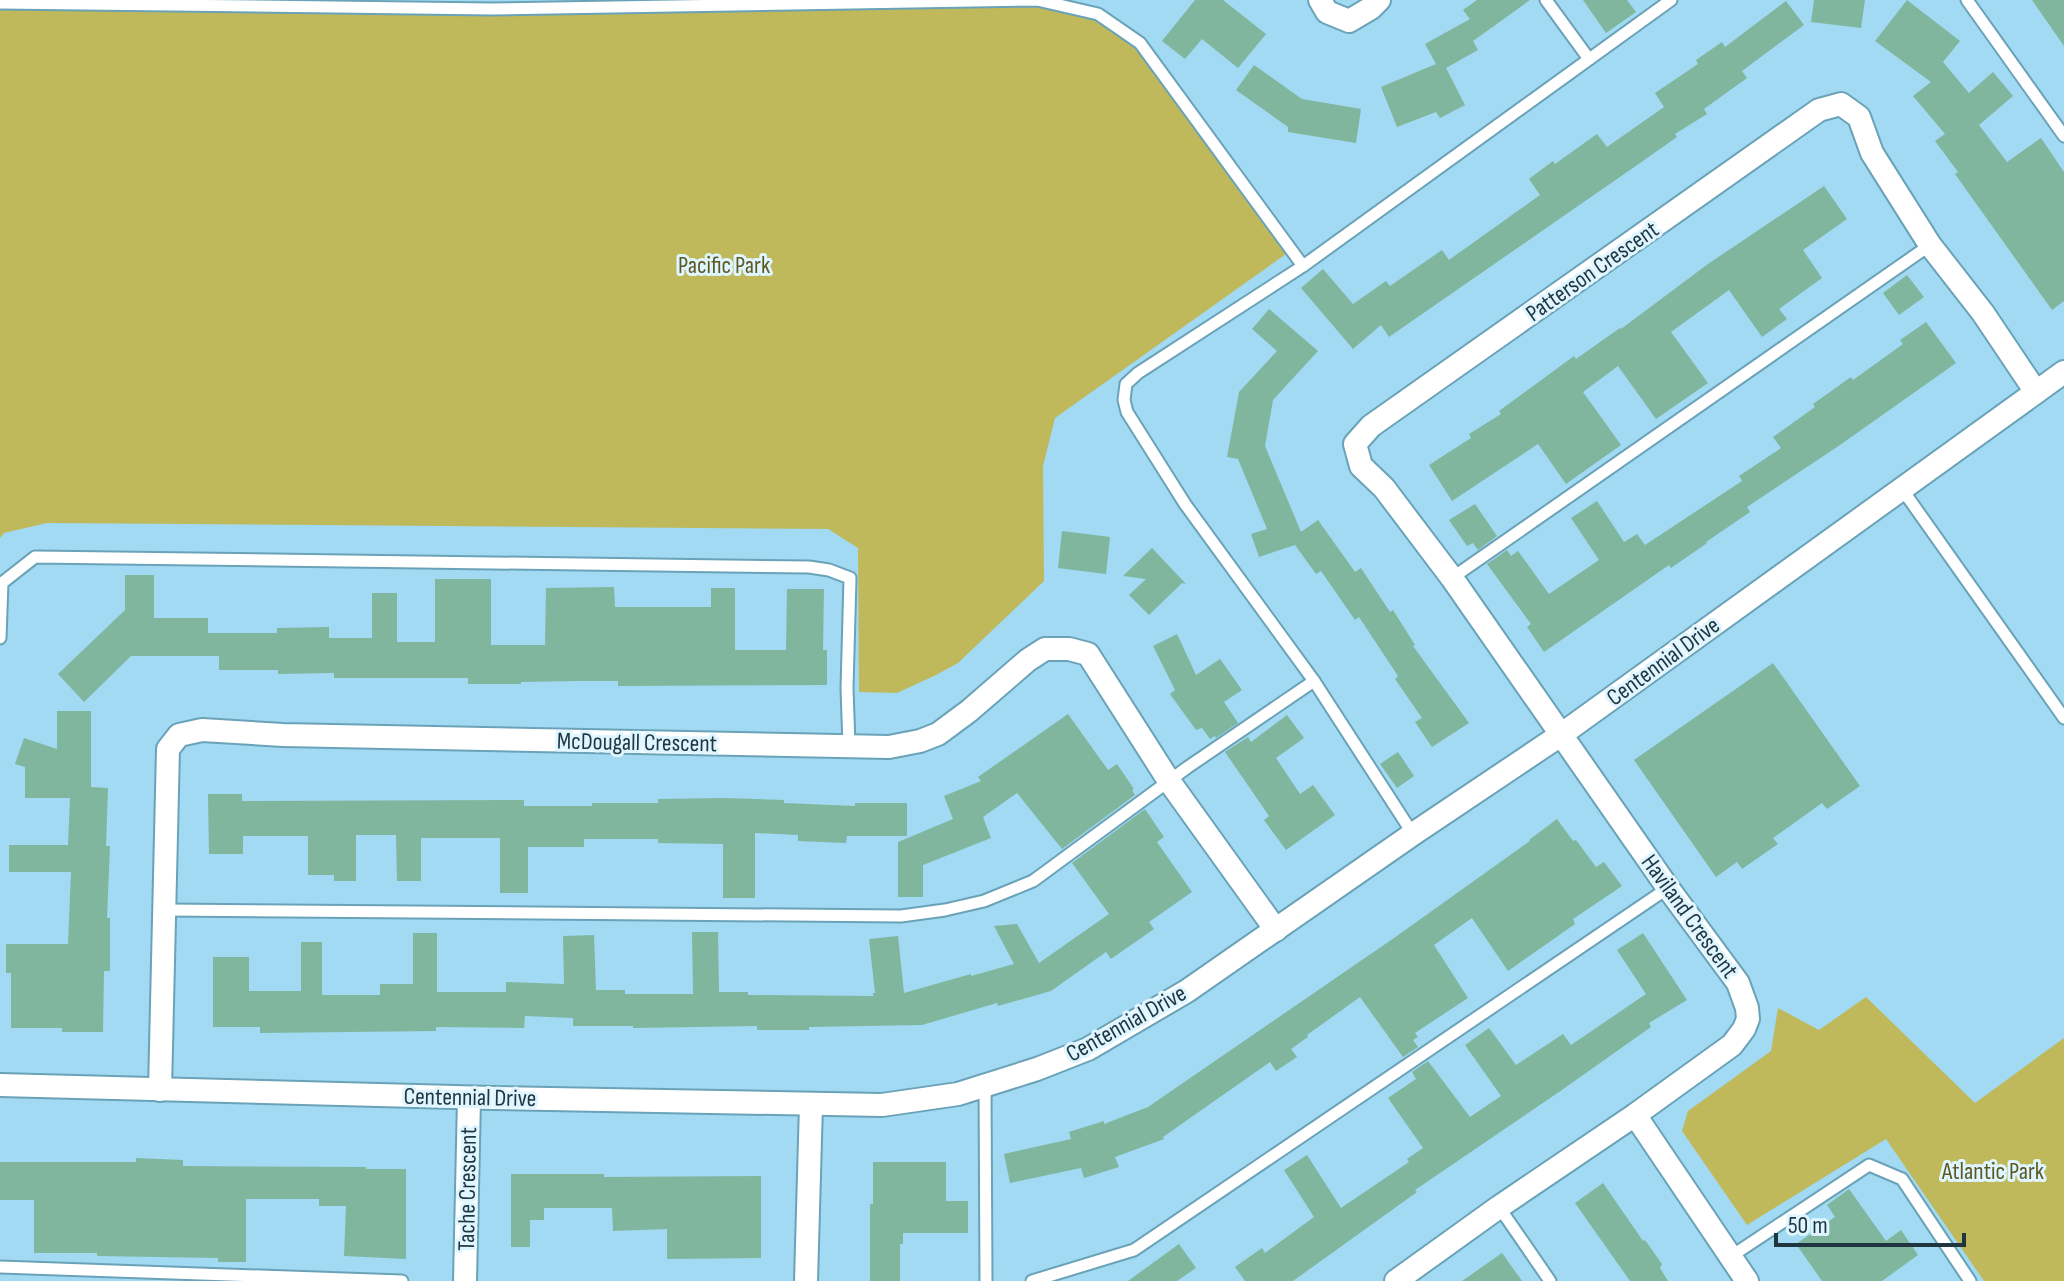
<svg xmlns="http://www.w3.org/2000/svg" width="2064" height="1281" viewBox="0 0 2064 1281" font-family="'Sofia Sans Condensed',sans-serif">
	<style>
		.green { fill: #bfb95b }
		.building { fill: #80b69e }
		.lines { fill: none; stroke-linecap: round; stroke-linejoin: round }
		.lane-casing { stroke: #6aa2b8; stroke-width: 15 }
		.street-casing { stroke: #6aa2b8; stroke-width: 26 }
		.lane { stroke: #fff; stroke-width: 11 }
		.street { stroke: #fff; stroke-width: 22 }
		.labels { text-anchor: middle; stroke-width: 6; stroke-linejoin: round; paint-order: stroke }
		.park-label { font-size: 24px; fill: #5c5820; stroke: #dff5ff }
		.street-label { font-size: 24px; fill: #1f3640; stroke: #dff5ff }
	</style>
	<rect width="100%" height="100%" fill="#a1daf2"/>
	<g class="green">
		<path d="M0,1L1035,3L1089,13L1123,33L1148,61L1286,254L1055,418L1043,466L1044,581L958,663L936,675L897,693L859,692L858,548L828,529L47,523L4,533L0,538Z"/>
		<path d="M1866,997L1975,1103L2064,1038V1281H1984L1886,1139L1747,1225L1682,1131L1688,1111L1771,1051L1778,1008L1819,1030Z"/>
	</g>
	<g class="building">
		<path d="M1195,0H1223L1266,34L1238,68L1202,39L1185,59L1162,41Z"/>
		<path d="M1477,0H1530L1473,41L1478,50L1446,68L1465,105L1440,118L1436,112L1397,127L1381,87L1436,64L1425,44L1470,19L1463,10Z"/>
		<path d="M1583,0H1627L1636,12L1606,33Z"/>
		<path d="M1814,0H1865L1861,28L1811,22Z"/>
		<path d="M1907,0L1960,41L1943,62L1969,93L1993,72L2013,96L1979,125L2007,162L2041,138L2064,172V301L2052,310L1955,174L1958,172L1935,141L1945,134L1913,96L1931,82L1875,41Z"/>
		<path d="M2032,0H2064V46Z"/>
		<path d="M1786,1L1804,25L1742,71L1747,78L1704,109L1707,114L1675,134L1677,137L1640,163L1389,337L1381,325L1353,349L1301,288L1323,269L1353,304L1386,281L1390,286L1442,250L1449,260L1540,195L1529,179L1553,161L1555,164L1597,134L1607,147L1664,107L1655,93L1698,64L1696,60L1722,42L1725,47Z"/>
		<path d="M1254,65L1302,99L1361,109L1356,143L1288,132V127L1236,90Z"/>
		<path d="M1824,186L1847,219L1803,250L1822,278L1779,309L1787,319L1762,337L1729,290L1671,332L1708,383L1656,419L1618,366L1583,392L1621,445L1566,484L1538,444L1452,501L1429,465L1471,438L1469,434L1501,414L1499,411L1574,356L1576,359L1620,328L1621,329L1708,264Z"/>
		<path d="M1907,275L1924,297L1899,315L1883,293Z"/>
		<path d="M1269,309L1318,351L1273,400L1265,446L1301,532L1318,520L1355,572L1361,568L1390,612L1393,610L1415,645L1413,646L1469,723L1432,747L1415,722L1422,718L1395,679L1398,676L1359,617L1355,620L1321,571L1316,574L1295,545L1259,557L1251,534L1267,529L1238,459L1227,457L1239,392L1277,351L1252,329Z"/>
		<path d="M1926,322L1956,363L1840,445L1747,507L1750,512L1706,542L1707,543L1671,568L1669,565L1544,652L1527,627L1531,624L1487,564L1507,550L1511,556L1518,551L1549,594L1599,560L1571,518L1597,501L1624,542L1637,534L1645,545L1742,481L1739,476L1781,448L1773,437L1815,407L1813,404L1851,377L1853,380L1903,344L1900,340Z"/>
		<path d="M1475,504L1497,536L1478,550L1473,543L1467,546L1449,520Z"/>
		<path d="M1062,531L1110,537L1106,574L1058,568Z"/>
		<path d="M1152,548L1186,584L1182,583L1149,615L1129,595L1146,579L1123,576Z"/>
		<path d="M125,575H154V618H208V633H277V628L329,627V638H372V593H397V642H435V579H491V645H545L546,588L614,587L615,607H711V588H735V650H786L787,589H824L823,650H827V685L618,686V681H577L521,682V684H468V678H334V673L278,674V670H219V656H131L84,702L58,674L125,610Z"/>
		<path d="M1177,634L1196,675L1220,659L1242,690L1224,702L1238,723L1216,738L1215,736L1210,739L1202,728L1196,730L1170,694L1175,690L1153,646Z"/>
		<path d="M1773,663L1860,786L1827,809L1822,803L1773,838L1778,844L1742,869L1737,862L1716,877L1634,760Z"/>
		<path d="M57,711H91V787L108,788L106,846H110L107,918H110V971H104L103,1032H62V1028H11V973H6V944H68L71,872H9V845H68L70,798H25V767L15,764L24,738L57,749Z"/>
		<path d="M1068,714L1108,770L1117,764L1134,789L1132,790L1135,795L1062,849L1017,793L983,817L991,838L923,865V897H898V842L953,819L944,796L981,781L978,777Z"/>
		<path d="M1287,715L1304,738L1276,758L1300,794L1313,785L1335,815L1286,850L1264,820L1269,816L1225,752L1248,737L1251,742Z"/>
		<path d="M1398,752L1414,776L1397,788L1380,764Z"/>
		<path d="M208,794H242V801L524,800V806H592V803H658V799L724,798L784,800V803L855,806V803H907V836H847L846,843L798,841V835L755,833V898H723V844L658,843V839H584V847H528V893H500V838H421V881H397L396,835H356V881H334V875H308V836H243V854H209Z"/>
		<path d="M1145,809L1164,837L1157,842L1192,892L1149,922L1154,929L1111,959L1106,952L1051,991L998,1006L997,1003L922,1025L809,1027V1030H757V1026L633,1028V1026H573V1018L525,1016L524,1028L436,1027V1031L260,1033V1027H213V957H249V991H301V942H322V995H380V984H413V933H437V992H506V982L564,984L563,936L594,935L596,990H625V994H693L692,932H718L719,992H748V995L873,996V993H875L869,939L898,936L904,993L971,974V976L1014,964L994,926L1017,924L1039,963L1109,914L1072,863Z"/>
		<path d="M1557,819L1573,841L1576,840L1596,867L1604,862L1622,886L1573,919L1575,924L1508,971L1472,918L1434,945L1468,998L1415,1033L1418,1037L1413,1040L1418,1047L1403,1057L1360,997L1307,1035L1308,1037L1291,1049L1297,1057L1276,1071L1270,1062L1163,1137L1164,1139L1115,1157L1119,1167L1084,1178L1081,1168L1010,1183L1004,1154L1071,1139L1069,1132L1104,1121V1124L1148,1107L1394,938L1530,841L1529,840Z"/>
		<path d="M1643,933L1687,1000L1649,1023L1651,1027L1559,1092L1415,1190L1417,1192L1293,1281H1245L1235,1267L1262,1248L1265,1253L1314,1217L1284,1170L1307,1155L1341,1208L1409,1162L1407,1159L1423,1148L1388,1098L1416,1079L1412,1072L1428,1061L1470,1117L1501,1096L1465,1045L1489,1028L1516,1065L1563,1034L1571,1045L1646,994L1617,950Z"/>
		<path d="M136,1158L183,1160V1166L366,1167V1169H406V1259L344,1256L346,1206H319V1199H246V1262H218V1258L97,1256V1253H34V1200H0V1162H136Z"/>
		<path d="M873,1162H946V1201H968V1233H903V1244H900V1281H870V1204H873Z"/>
		<path d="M511,1174H604V1177L761,1176V1258L667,1259V1229L613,1231L612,1208H544V1220H530V1247H511Z"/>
		<path d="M1603,1183L1643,1241L1645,1240L1662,1264L1660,1268L1668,1281H1630L1575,1203Z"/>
		<path d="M1849,1189L1886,1241L1901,1230L1918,1255L1882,1281H1822L1796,1244L1835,1217L1827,1205Z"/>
		<path d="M1179,1244L1196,1268L1177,1281H1128Z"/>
		<path d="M1502,1253L1522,1281H1462Z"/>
	</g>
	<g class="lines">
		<g class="lane-casing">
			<g id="lane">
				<path d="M1546,0L1589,59"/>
				<path d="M1967,0L2064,136"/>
				<path d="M0,3L492,9L1037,0L1098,14L1140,43L1303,266"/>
				<path d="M1902,489L2064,718"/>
				<path d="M1452,578L1930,245"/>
				<path d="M0,638L2,583L35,557L809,567L829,570L850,578L847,688L849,746"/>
				<path d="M1413,834L1314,681L1185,504L1127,412L1124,400L1126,384L1138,373L1303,266L1671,0"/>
				<path d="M165,910L901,916L945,910L984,901L1033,881L1188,767L1314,681"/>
				<path d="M985,1085L986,1281"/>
				<path d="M1499,1207L1550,1281"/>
				<path d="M1730,1257L1869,1165L1902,1179L1970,1281"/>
				<path d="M0,1267L402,1281"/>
				<path d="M1032,1281L1134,1250L1668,888"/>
			</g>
		</g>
		<g class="street-casing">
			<g id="street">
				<path d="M1320,0L1327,12L1349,21L1371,8L1379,0"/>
				<path d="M0,1085L493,1098L882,1105L958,1094L1037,1069L1088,1049L1187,991L1413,834L1562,734L2064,372"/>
				<path d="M160,1090L168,749L179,735L202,730L283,735L889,747L920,741L938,734L969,711L1028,660L1045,649H1069L1088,654L1169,781L1276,930"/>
				<path d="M1635,1115L1747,1281"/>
				<path d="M465,1281L469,1098"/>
				<path d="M806,1281L811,1104"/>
				<path d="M1396,1281L1499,1207L1635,1115L1732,1045L1744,1029L1748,1019L1747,1008L1738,983L1668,888L1452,578L1384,488L1361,466L1355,444L1371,426L1819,110L1841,104L1859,117L1872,153L1930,245L1983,313L2036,392"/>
			</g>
		</g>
		<use href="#lane" class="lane"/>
		<use href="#street" class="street"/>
	</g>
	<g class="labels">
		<g class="park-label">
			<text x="724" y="273">Pacific Park</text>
			<text x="1993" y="1179">Atlantic Park</text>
		</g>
		<g class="street-label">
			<text transform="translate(1592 271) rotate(-35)" y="8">Patterson Crescent</text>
			<text transform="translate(1663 661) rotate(-36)" y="8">Centennial Drive</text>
			<text transform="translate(637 742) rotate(1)" y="8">McDougall Crescent</text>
			<text transform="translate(1690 916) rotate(54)" y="8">Haviland Crescent</text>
			<text transform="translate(1126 1023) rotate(-29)" y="8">Centennial Drive</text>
			<text transform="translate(470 1097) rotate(1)" y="8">Centennial Drive</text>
			<text transform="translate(467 1189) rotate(-89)" y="8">Tache Crescent</text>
		</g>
	</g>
	<path d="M1776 1233v12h188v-12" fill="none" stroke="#1f3640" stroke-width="4"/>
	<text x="1788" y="1233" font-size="24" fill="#1f3640" stroke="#dff5ff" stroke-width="6" paint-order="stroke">50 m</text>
</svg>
